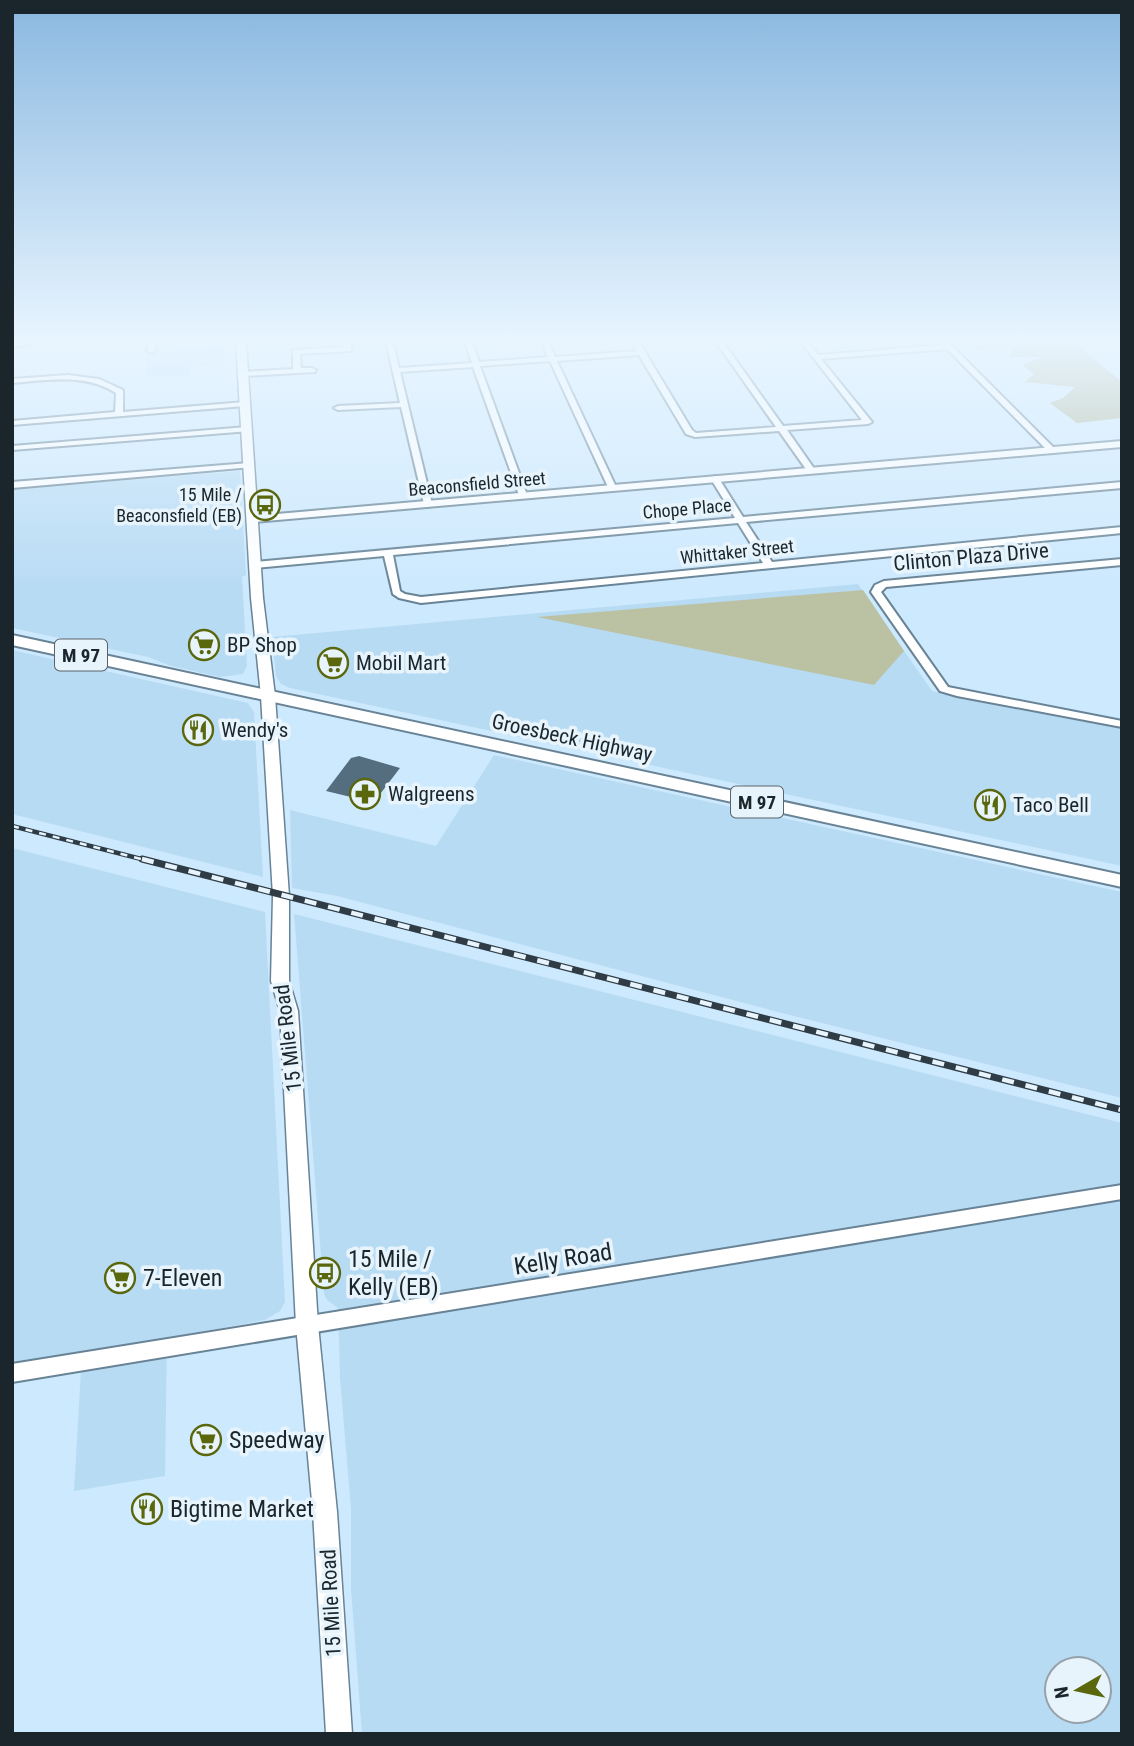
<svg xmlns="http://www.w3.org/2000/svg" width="1134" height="1746" viewBox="0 0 1134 1746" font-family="'Roboto Condensed',sans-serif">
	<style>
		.built { fill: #b8dbf4; fill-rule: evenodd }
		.green { fill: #bbc2a4 }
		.forest { fill: #aeb694 }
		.building { fill: #546e80 }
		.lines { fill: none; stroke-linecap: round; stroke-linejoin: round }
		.minor-casing { stroke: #688395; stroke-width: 4 }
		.tertiary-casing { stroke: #688395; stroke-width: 4 }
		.secondary-casing { stroke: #688395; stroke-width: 3 }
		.primary-casing { stroke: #688395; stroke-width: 4 }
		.minor { fill: #fff; fill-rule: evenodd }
		.tertiary { fill: #fff; fill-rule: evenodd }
		.secondary { fill: #fff; fill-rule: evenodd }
		.primary { fill: #fff; fill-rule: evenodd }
		.rail-far1-casing { stroke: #2f3c45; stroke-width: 4.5 }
		.rail-casing { stroke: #2f3c45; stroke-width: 7 }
		.rail-far1 { stroke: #e8f4fc; stroke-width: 2.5; stroke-dasharray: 7; stroke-linecap: butt }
		.rail { stroke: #e8f4fc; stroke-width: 4.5; stroke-dasharray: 12; stroke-linecap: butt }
		.labels { text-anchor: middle; stroke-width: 7; stroke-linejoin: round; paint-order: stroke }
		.far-street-label { font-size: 18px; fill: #1a252c; stroke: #e8f4fc }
		.far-poi-label { font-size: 18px; fill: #1a252c; stroke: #e8f4fc; text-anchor: end }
		.shield { fill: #e8f4fc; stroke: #58636a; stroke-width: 2 }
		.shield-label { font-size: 19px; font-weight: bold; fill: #1a252c }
		.street-label { font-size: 21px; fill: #1a252c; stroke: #e8f4fc }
		.poi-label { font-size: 21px; fill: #1a252c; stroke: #e8f4fc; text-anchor: start }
		.near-poi-label { font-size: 24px; fill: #1a252c; stroke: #e8f4fc; text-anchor: start }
		.near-street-label { font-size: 24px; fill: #1a252c; stroke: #e8f4fc }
	</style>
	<rect width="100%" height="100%" fill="#cde9fe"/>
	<g class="built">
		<path d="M225,346L226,365L190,367L189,375L146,377L147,352Z"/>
		<path d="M240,471L246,575L242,577L247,666L243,674L220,677L171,666L148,657L12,628V489Z"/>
		<path d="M858,584L932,691L1122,728V866L290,688L281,684L276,676L272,637Z"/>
		<path d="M12,650L248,703L254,712L263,877L12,814Z"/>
		<path d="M494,755L1122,892V1098L774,1011L337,896L292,888L290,810L436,846Z"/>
		<path d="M12,848L265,912L285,1302L280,1311L265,1320L167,1338L165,1476L74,1491L82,1352L12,1363Z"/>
		<path d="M294,914L1122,1123V1734H362L351,1589V1509L340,1378L338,1308L327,1300L324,1294ZM1057,1669H1099V1711H1057Z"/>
	</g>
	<path class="green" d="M863,590L904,651L874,685L537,617Z"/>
	<path class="forest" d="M1019,342H1073L1122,382V418L1077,423L1050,403L1063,398L1075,387L1025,382L1034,374L1022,365L1044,357H1008L1012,349L1022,346L976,349L972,345Z"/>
	<path class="building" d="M359,756L400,768L374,802L367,801L363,805L351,802L355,798L326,791L351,758Z"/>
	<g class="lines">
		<g class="minor-casing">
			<g id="minor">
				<path d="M22,342H39L12,348V344Z"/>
				<path d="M148,342H156L154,353L147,351Z"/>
				<path d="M343,342H351V351L300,354L301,368H312L316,370L315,372L243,376L239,374L243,372L293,369V350L344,347Z"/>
				<path d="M386,342H393L399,368L472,363L465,342H472L479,362L548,357L542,342H549L555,357L637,351L632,342H639L692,430L696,433L776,427L716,342H723L783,426L862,420L801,342H808L818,355L943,345L941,342H948L1057,451L1050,453L947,349L821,359L872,422L868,424L787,430L815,470L811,473L808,472L779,431L695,437L686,434L639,355L557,361L616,487L612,490L608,487L550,361L480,366L527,495L523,498L519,495L473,367L400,372L432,504L428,507L424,504L401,407L338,410L334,408L338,406L400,403Z"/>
				<path d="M68,375L99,379L123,390V412L245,402L249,404L245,406L12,425V421L115,412L116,393C85,373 48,380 12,383V379Z"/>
				<path d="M247,427L251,429L250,431L12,450V446Z"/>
				<path d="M249,463H252V467L12,488V482Z"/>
				<path d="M715,476L718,477L743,517L1122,482V488L746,522L772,562L1122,527V533L421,603L399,598L393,594L384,556L255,568L250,565L255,562L735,518L711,479ZM738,523L763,563L421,597L405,594L400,591L393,555Z"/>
				<path d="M1122,559V565L886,587L881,592L948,687L1122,721V727L957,696L940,691L871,592L875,585L884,581Z"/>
			</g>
		</g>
		<g class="tertiary-casing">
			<g id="tertiary">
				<path d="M1122,441V447L253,522L248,519L253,516Z"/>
				<path d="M1122,1185V1199L12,1382V1364Z"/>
			</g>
		</g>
		<g class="secondary-casing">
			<path id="secondary" d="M236,342H246L263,598L275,696L289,896V981L298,1011L318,1325L337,1512L352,1734H326L313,1512L296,1325L280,1011L271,981L273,896L261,696L251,598Z"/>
		</g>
		<g class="primary-casing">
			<path id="primary" d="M12,635L1122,875V887L12,645Z"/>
		</g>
		<use href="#minor" class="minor"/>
		<use href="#tertiary" class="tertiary"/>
		<use href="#secondary" class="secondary"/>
		<use href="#primary" class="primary"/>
		<g class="rail-far1-casing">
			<path id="rail-far1" d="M12,826L149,861"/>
		</g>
		<g class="rail-casing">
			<path id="rail" d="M142,859L1122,1110"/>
		</g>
		<use href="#rail-far1" class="rail-far1"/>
		<use href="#rail" class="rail"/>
	</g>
	<linearGradient id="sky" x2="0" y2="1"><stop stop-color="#8ab8e0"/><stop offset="0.58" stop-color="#e8f5ff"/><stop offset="1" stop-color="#e8f5ff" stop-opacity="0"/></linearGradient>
	<rect width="1134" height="587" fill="url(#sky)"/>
	<defs>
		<g id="bus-ring" transform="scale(1.575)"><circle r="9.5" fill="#e8f4fc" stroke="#5b670d" stroke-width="1.5"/><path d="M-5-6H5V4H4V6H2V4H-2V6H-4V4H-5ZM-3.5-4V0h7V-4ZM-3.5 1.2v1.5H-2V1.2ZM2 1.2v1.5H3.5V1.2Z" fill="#5b670d"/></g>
		<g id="supermarket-ring" transform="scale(1.575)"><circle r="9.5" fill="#e8f4fc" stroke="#5b670d" stroke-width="1.5"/><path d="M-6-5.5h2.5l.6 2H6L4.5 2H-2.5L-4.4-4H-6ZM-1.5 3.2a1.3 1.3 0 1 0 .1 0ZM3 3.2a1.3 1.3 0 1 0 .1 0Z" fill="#5b670d"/></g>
		<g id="restaurant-ring" transform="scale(1.575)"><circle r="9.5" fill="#e8f4fc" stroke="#5b670d" stroke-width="1.5"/><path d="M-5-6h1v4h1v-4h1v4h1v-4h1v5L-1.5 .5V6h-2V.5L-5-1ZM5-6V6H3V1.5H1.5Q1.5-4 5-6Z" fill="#5b670d"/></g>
		<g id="pharmacy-ring" transform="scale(1.575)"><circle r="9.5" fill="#e8f4fc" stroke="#5b670d" stroke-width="1.5"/><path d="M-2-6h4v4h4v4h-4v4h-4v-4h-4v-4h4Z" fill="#5b670d"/></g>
	</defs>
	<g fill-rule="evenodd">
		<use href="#bus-ring" x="265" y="505"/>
		<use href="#supermarket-ring" x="204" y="645"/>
		<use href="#supermarket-ring" x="333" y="663"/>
		<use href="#restaurant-ring" x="198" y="730"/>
		<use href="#pharmacy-ring" x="365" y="794"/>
		<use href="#restaurant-ring" x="990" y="805"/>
		<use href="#bus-ring" x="325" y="1273"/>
		<use href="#supermarket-ring" x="120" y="1278"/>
		<use href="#supermarket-ring" x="206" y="1440"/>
		<use href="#restaurant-ring" x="147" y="1509"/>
	</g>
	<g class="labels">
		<g class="far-street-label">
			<text transform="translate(477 484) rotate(-5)" y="6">Beaconsfield Street</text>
			<text transform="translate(687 509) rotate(-5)" y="6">Chope Place</text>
			<text transform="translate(737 552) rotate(-6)" y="6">Whittaker Street</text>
		</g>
		<g class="far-poi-label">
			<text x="242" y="501">15 Mile /<tspan x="242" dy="21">Beaconsfield (EB)</tspan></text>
		</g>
		<g class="shield">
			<rect x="55" y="639.5" width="52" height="31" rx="5"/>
			<rect x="731" y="786.5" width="52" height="31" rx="5"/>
		</g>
		<g class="shield-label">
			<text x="81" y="662">M 97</text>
			<text x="757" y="809">M 97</text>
		</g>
		<g class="street-label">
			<text transform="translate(971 557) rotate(-5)" y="7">Clinton Plaza Drive</text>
			<text transform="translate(572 738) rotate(12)" y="7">Groesbeck Highway</text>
			<text transform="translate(288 1038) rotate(-97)" y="7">15 Mile Road</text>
			<text transform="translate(331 1603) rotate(-93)" y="7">15 Mile Road</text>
		</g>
		<g class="poi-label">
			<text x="227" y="652">BP Shop</text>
			<text x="356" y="670">Mobil Mart</text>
			<text x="221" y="737">Wendy's</text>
			<text x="388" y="801">Walgreens</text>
			<text x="1013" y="812">Taco Bell</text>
		</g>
		<g class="near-poi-label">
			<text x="348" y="1267">15 Mile /<tspan x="348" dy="28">Kelly (EB)</tspan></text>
			<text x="143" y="1286">7-Eleven</text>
			<text x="229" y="1448">Speedway</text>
			<text x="170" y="1517">Bigtime Market</text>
		</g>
		<g class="near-street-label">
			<text transform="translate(563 1259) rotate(-9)" y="8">Kelly Road</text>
		</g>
	</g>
	<rect width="1134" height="1746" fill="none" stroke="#1a252c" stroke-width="28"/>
	<g transform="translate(1078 1690) rotate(261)"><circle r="33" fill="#e8f4fc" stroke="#96a1a9" stroke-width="2"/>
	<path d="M0-5L12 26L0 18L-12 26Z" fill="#5b670d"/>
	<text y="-10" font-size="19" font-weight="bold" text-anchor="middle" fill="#1a252c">N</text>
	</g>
</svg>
